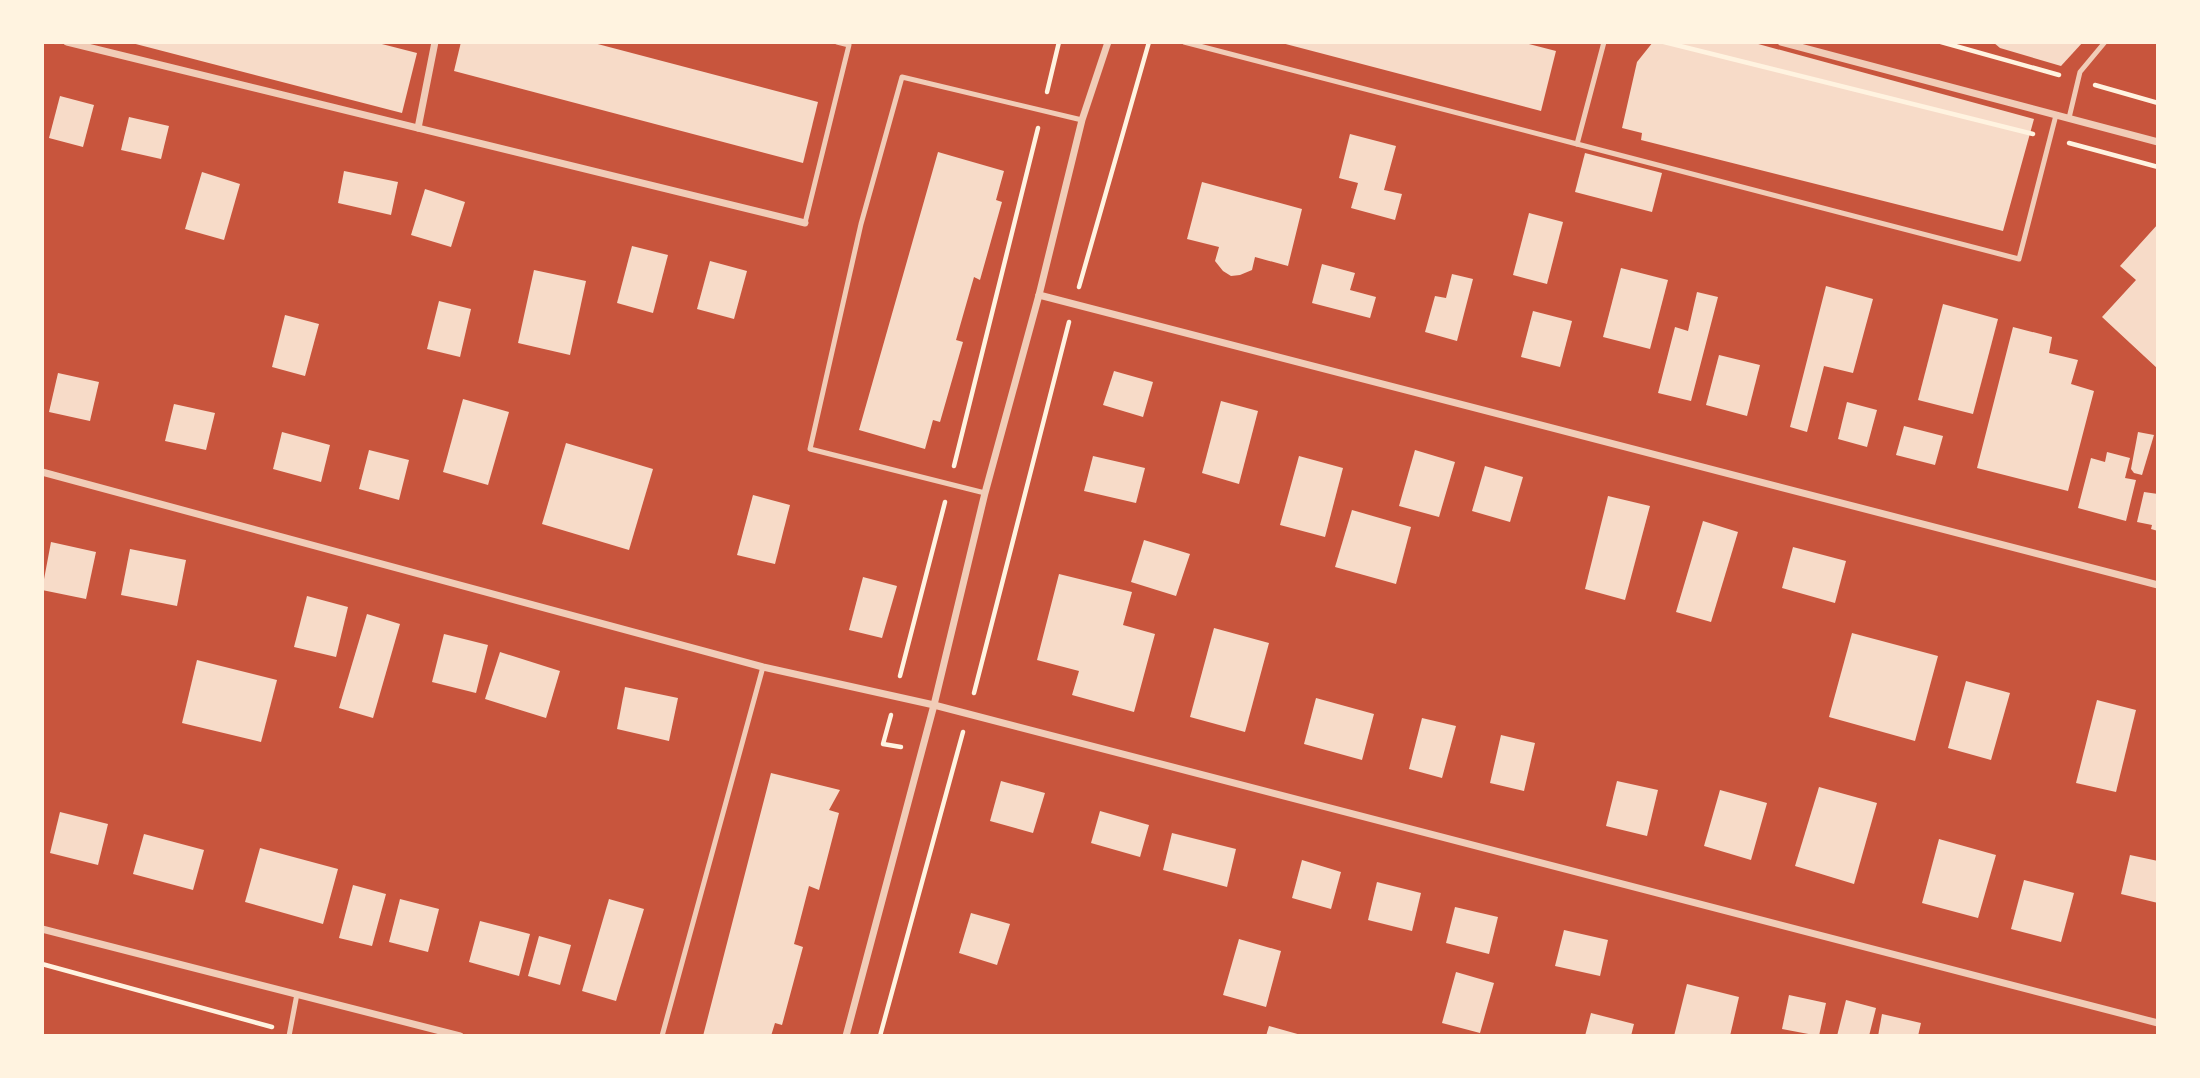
<svg xmlns="http://www.w3.org/2000/svg" width="2200" height="1078" viewBox="0 0 2200 1078" font-family="'Alegreya Sans',sans-serif">
	<style>
		.building { fill: #f7dbc8 }
		.lines { fill: none; stroke-linecap: round; stroke-linejoin: round }
		.path { stroke: #fff3e0; stroke-width: 4.5 }
		.service { stroke: #f1ccb7; stroke-width: 5 }
		.minor { stroke: #f1ccb7; stroke-width: 7 }
	</style>
	<rect width="100%" height="100%" fill="#c8553d"/>
	<g class="building">
		<path d="M128,42H374L417,53L402,113Z"/>
		<path d="M461,42H590L818,102L803,163L454,71Z"/>
		<path d="M1278,42H1521L1556,51L1541,111Z"/>
		<path d="M1653,42H1751L2034,119L2003,231L1641,140L1642,133L1622,128L1637,62Z"/>
		<path d="M1993,42H2083L2061,66L2000,48Z"/>
		<path d="M60,96L94,105L83,147L49,138Z"/>
		<path d="M129,117L169,126L161,159L121,150Z"/>
		<path d="M1350,134L1396,146L1384,190L1402,194L1395,220L1351,208L1358,183L1339,178Z"/>
		<path d="M938,152L1004,171L996,200L1002,202L980,280L974,277L956,340L963,342L940,422L933,420L925,449L859,430Z"/>
		<path d="M1585,153L1662,173L1652,212L1575,192Z"/>
		<path d="M344,171L398,182L391,215L338,203Z"/>
		<path d="M202,172L240,184L224,240L185,229Z"/>
		<path d="M1202,182L1302,209L1288,266L1255,257L1252,270L1240,275L1231,276L1223,271L1215,261L1219,247L1187,239Z"/>
		<path d="M425,189L465,202L451,247L411,235Z"/>
		<path d="M1529,213L1563,222L1547,284L1513,275Z"/>
		<path d="M2158,224V369L2102,317L2136,280L2120,266Z"/>
		<path d="M632,246L668,255L653,313L617,303Z"/>
		<path d="M710,261L747,271L734,319L697,309Z"/>
		<path d="M1322,264L1355,273L1350,290L1376,297L1370,318L1312,303Z"/>
		<path d="M1621,268L1668,280L1650,349L1603,337Z"/>
		<path d="M534,270L586,281L570,355L518,343Z"/>
		<path d="M1452,274L1473,279L1457,341L1425,332L1435,296L1446,298Z"/>
		<path d="M1826,286L1873,299L1853,373L1824,366L1807,432L1790,427Z"/>
		<path d="M1697,292L1718,297L1691,401L1658,393L1675,327L1688,331Z"/>
		<path d="M439,301L471,309L460,357L427,349Z"/>
		<path d="M1943,304L1998,319L1973,414L1918,400Z"/>
		<path d="M1533,311L1572,321L1560,367L1521,357Z"/>
		<path d="M285,315L319,324L305,376L272,367Z"/>
		<path d="M2013,327L2052,337L2049,353L2078,360L2071,384L2094,391L2068,491L1977,468Z"/>
		<path d="M1719,355L1760,365L1747,416L1706,405Z"/>
		<path d="M1114,371L1153,382L1143,417L1103,405Z"/>
		<path d="M58,373L99,382L90,421L49,412Z"/>
		<path d="M463,399L509,412L488,485L443,472Z"/>
		<path d="M1221,401L1258,411L1239,484L1202,473Z"/>
		<path d="M1847,402L1877,410L1867,447L1838,439Z"/>
		<path d="M174,404L215,413L206,450L165,441Z"/>
		<path d="M1904,426L1943,436L1935,465L1896,455Z"/>
		<path d="M282,432L330,445L321,482L273,469Z"/>
		<path d="M2138,432L2154,435L2142,475L2134,473L2131,469Z"/>
		<path d="M566,443L653,469L629,550L542,524Z"/>
		<path d="M369,450L409,460L399,500L359,489Z"/>
		<path d="M1415,450L1455,462L1439,517L1399,506Z"/>
		<path d="M2107,452L2130,458L2125,478L2136,480L2126,521L2078,508L2091,458L2105,462Z"/>
		<path d="M1093,456L1145,468L1136,503L1084,491Z"/>
		<path d="M1299,456L1343,468L1325,537L1280,525Z"/>
		<path d="M1485,466L1523,477L1510,522L1472,511Z"/>
		<path d="M2144,492L2158,494V531L2151,529L2152,525L2137,522Z"/>
		<path d="M753,495L790,505L775,564L737,555Z"/>
		<path d="M1608,496L1650,506L1625,600L1585,589Z"/>
		<path d="M1352,510L1411,527L1396,584L1335,567Z"/>
		<path d="M1703,521L1738,532L1711,622L1676,612Z"/>
		<path d="M1144,540L1190,554L1176,596L1131,582Z"/>
		<path d="M51,542L96,552L86,599L42,590Z"/>
		<path d="M1793,547L1846,561L1835,603L1782,588Z"/>
		<path d="M130,549L186,560L177,606L121,595Z"/>
		<path d="M1059,574L1132,592L1123,625L1155,634L1134,712L1072,695L1079,671L1037,660Z"/>
		<path d="M863,577L897,586L882,638L849,630Z"/>
		<path d="M307,596L348,607L336,657L294,647Z"/>
		<path d="M367,614L400,624L373,718L339,708Z"/>
		<path d="M1214,628L1269,643L1245,732L1190,717Z"/>
		<path d="M1852,633L1938,656L1915,741L1829,717Z"/>
		<path d="M444,634L488,645L476,693L432,682Z"/>
		<path d="M500,652L560,671L546,718L485,699Z"/>
		<path d="M197,660L277,680L261,742L182,723Z"/>
		<path d="M1966,681L2010,693L1991,760L1948,748Z"/>
		<path d="M625,687L678,698L669,741L617,729Z"/>
		<path d="M1316,698L1374,714L1362,760L1304,744Z"/>
		<path d="M2097,700L2136,710L2116,792L2076,783Z"/>
		<path d="M1422,718L1456,726L1442,778L1409,769Z"/>
		<path d="M1501,735L1535,743L1524,791L1490,783Z"/>
		<path d="M771,773L840,790L829,810L839,813L819,890L809,886L794,944L803,947L782,1025L775,1023L771,1036H703Z"/>
		<path d="M1001,781L1045,793L1033,833L990,821Z"/>
		<path d="M1617,781L1658,790L1647,836L1606,826Z"/>
		<path d="M1819,787L1877,803L1854,884L1795,866Z"/>
		<path d="M1720,790L1767,803L1751,860L1704,846Z"/>
		<path d="M1100,811L1149,825L1140,857L1091,843Z"/>
		<path d="M60,812L108,824L98,865L50,853Z"/>
		<path d="M1172,833L1236,849L1227,887L1163,870Z"/>
		<path d="M144,834L204,850L193,890L133,874Z"/>
		<path d="M1939,839L1996,855L1978,918L1922,903Z"/>
		<path d="M260,848L338,869L323,924L245,902Z"/>
		<path d="M2130,855L2158,861V903L2121,894Z"/>
		<path d="M1302,860L1341,872L1331,909L1292,898Z"/>
		<path d="M2024,880L2074,893L2061,942L2011,929Z"/>
		<path d="M1377,882L1421,893L1412,931L1368,920Z"/>
		<path d="M353,885L386,894L372,946L339,938Z"/>
		<path d="M400,899L439,909L428,952L389,942Z"/>
		<path d="M609,899L644,909L616,1001L582,991Z"/>
		<path d="M1455,907L1498,917L1489,954L1446,943Z"/>
		<path d="M971,913L1010,924L997,965L959,953Z"/>
		<path d="M480,921L530,934L519,976L469,962Z"/>
		<path d="M1564,930L1608,940L1600,976L1555,966Z"/>
		<path d="M539,936L571,945L560,985L528,976Z"/>
		<path d="M1239,939L1281,951L1266,1007L1223,995Z"/>
		<path d="M1456,972L1494,983L1480,1033L1442,1023Z"/>
		<path d="M1687,984L1739,997L1730,1036H1674Z"/>
		<path d="M1789,995L1826,1003L1819,1036L1782,1029Z"/>
		<path d="M1846,1000L1876,1008L1869,1036H1837Z"/>
		<path d="M1591,1013L1634,1024L1631,1036H1585Z"/>
		<path d="M1882,1014L1921,1023L1918,1036H1878Z"/>
		<path d="M1269,1026L1301,1035V1036H1266Z"/>
	</g>
	<g class="lines">
		<g class="path">
			<path d="M1664,42L2033,134"/>
			<path d="M1941,42L2059,75"/>
			<path d="M2095,85L2158,103"/>
			<path d="M1047,92L1059,42"/>
			<path d="M2069,143L2158,167"/>
			<path d="M1079,287L1149,42"/>
			<path d="M954,466L1038,128"/>
			<path d="M900,676L945,502"/>
			<path d="M974,693L1069,322"/>
			<path d="M891,715L883,744L901,747"/>
			<path d="M42,964L272,1027"/>
			<path d="M880,1036L963,732"/>
		</g>
		<g class="service">
			<path d="M1184,42L1577,144L1604,42"/>
			<path d="M2069,118L2080,72L2105,42"/>
			<path d="M1577,144L2019,259L2056,115"/>
			<path d="M805,223L849,45L837,42"/>
			<path d="M985,493L810,449L861,224L902,77L1082,120"/>
			<path d="M289,1036L297,994"/>
			<path d="M662,1036L763,667"/>
		</g>
		<g class="minor">
			<path d="M67,42L805,223"/>
			<path d="M1781,42L2158,142"/>
			<path d="M418,128L435,42"/>
			<path d="M1039,295L2158,585"/>
			<path d="M42,472L763,667L934,705L2158,1023"/>
			<path d="M42,929L460,1036"/>
			<path d="M846,1036L934,705L985,493L1039,295L1082,120L1108,42"/>
		</g>
	</g>
	<rect width="2200" height="1078" fill="none" stroke="#fff3e0" stroke-width="88"/>
</svg>
